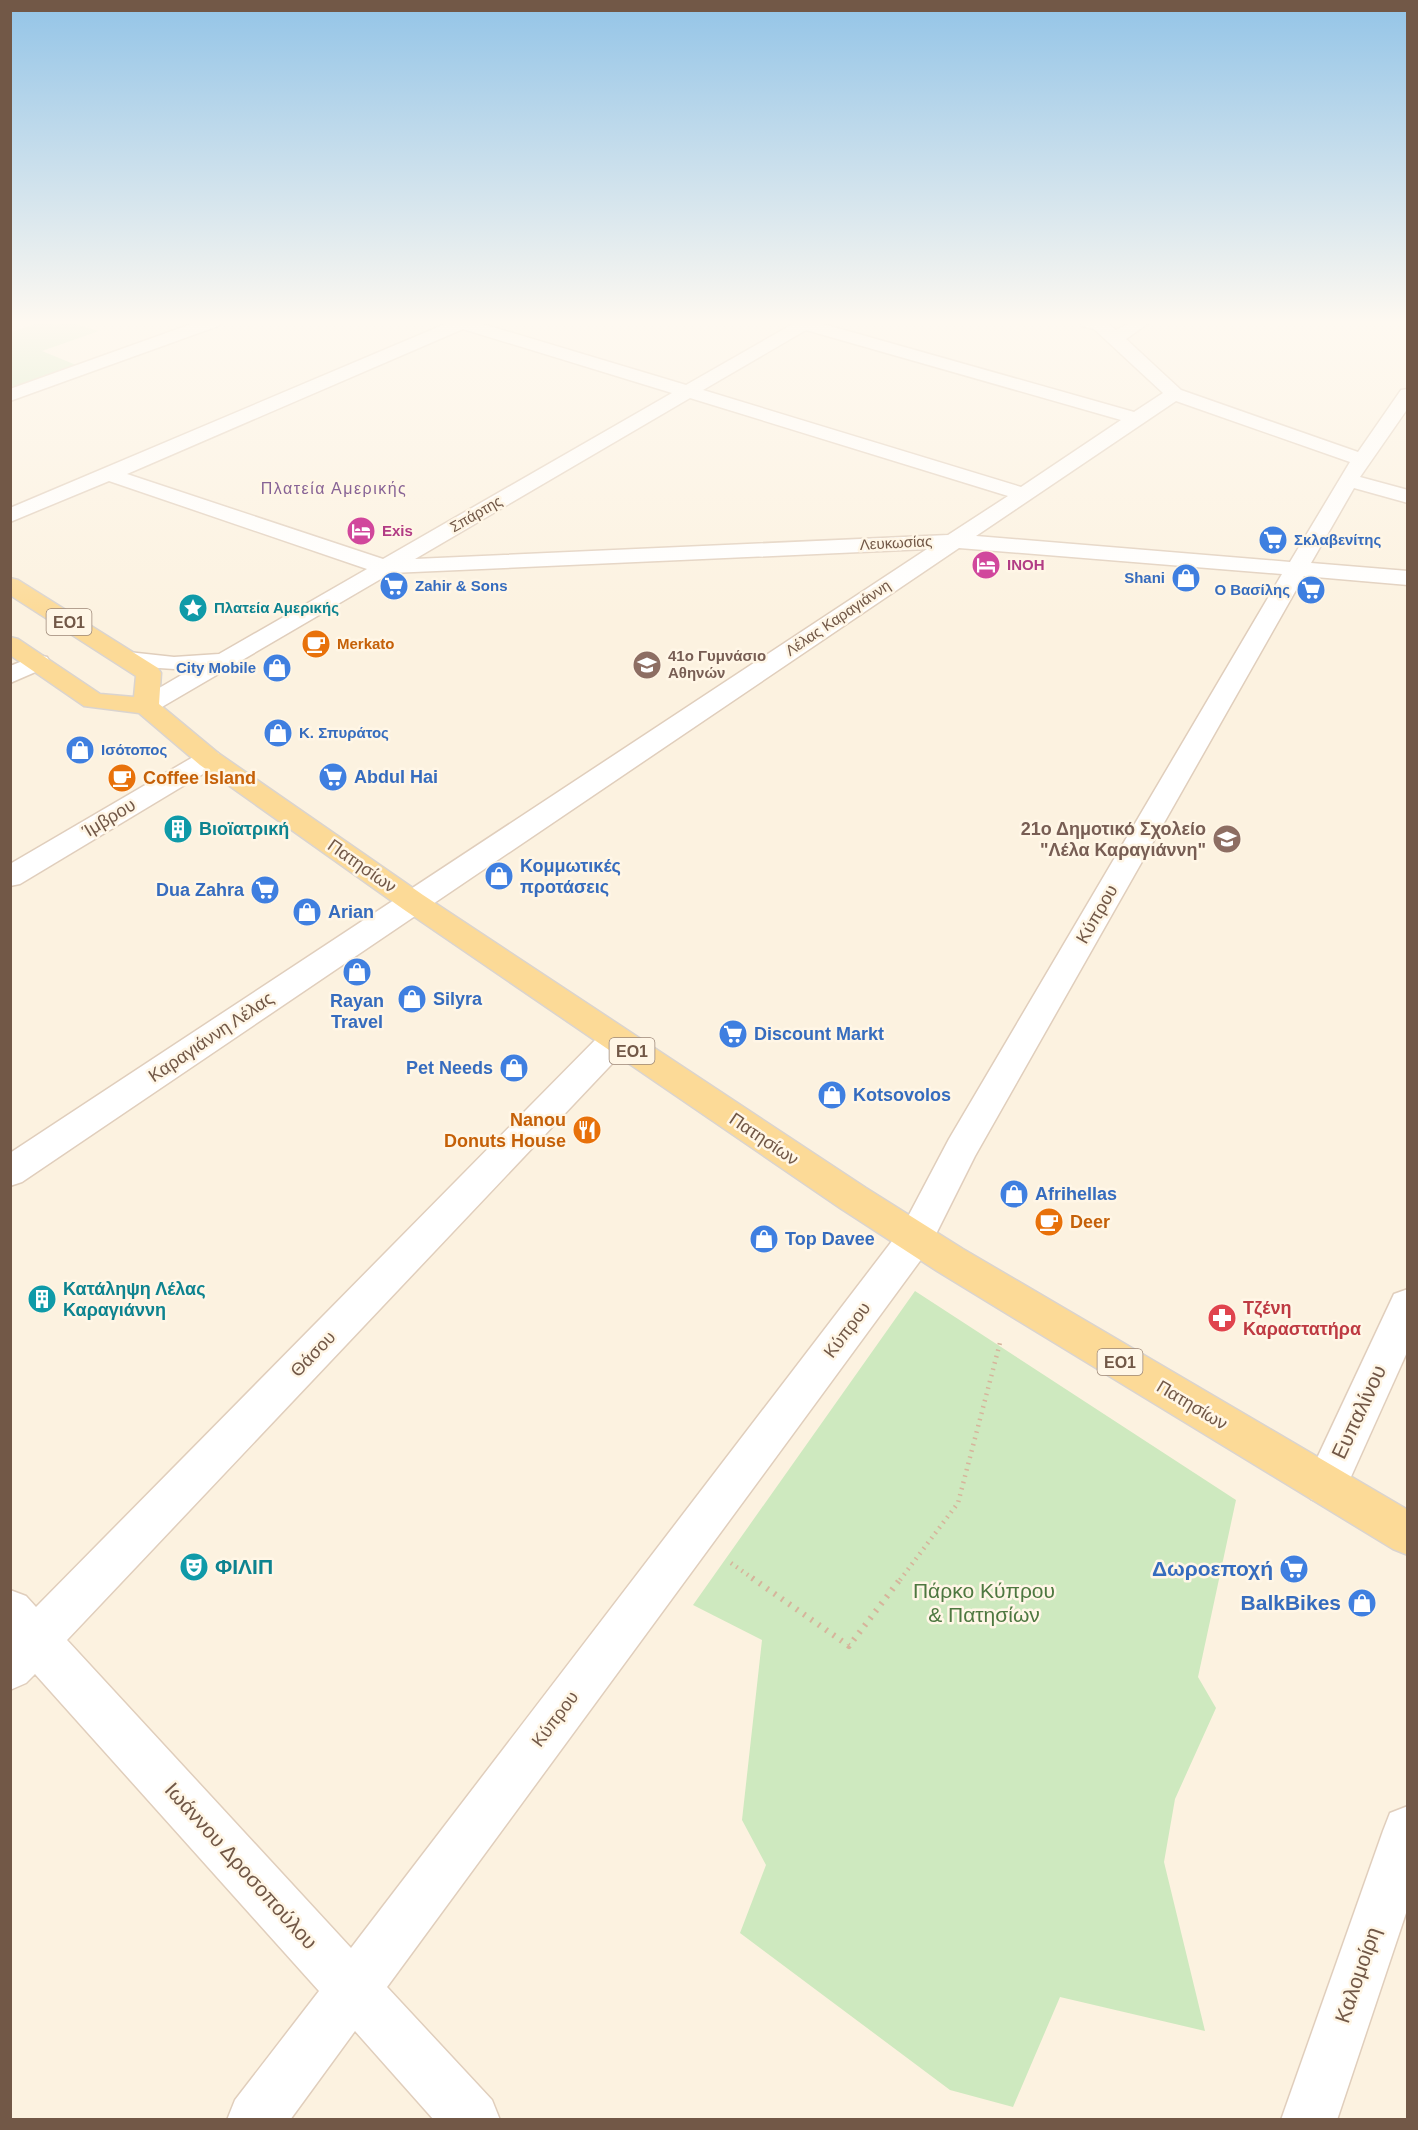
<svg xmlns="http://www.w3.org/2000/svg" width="1418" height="2130" viewBox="0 0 1418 2130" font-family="Arial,sans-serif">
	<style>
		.green { fill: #cee9bf }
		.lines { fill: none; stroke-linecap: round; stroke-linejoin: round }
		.minor-casing { stroke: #e0cebc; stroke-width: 3 }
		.major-casing { stroke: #dad4cf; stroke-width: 3 }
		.path-far1 { stroke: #d6b49b; stroke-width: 4.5; stroke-dasharray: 1.5 5; stroke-linecap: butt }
		.path { stroke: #d6b49b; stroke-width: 6; stroke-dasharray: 2 7; stroke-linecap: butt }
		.minor { fill: #fff; fill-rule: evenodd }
		.major { fill: #fcda97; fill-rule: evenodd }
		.labels { text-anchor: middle; stroke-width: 5; stroke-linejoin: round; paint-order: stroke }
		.far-street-label { font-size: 15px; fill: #725847; stroke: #fff6e6 }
		.far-hotel-label { font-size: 15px; font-weight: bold; fill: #b23c85; stroke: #fff6e6; text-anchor: start }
		.far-shop-label { font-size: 15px; font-weight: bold; fill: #366cbe; stroke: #fff6e6; text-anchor: start }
		.far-culture-label { font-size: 15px; font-weight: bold; fill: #0d838f; stroke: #fff6e6; text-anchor: start }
		.far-food-label { font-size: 15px; font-weight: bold; fill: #c56008; stroke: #fff6e6; text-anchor: start }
		.far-education-label { font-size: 15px; font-weight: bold; fill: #785e54; stroke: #fff6e6; text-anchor: start }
		.far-neighbourhood-label { font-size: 16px; letter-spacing: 1.5px; fill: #876396; stroke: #fff6e6 }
		.shield { fill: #fff6e6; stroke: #9c8777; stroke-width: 1.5 }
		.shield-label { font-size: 16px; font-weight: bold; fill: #725847 }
		.shop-label { font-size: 18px; font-weight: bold; fill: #366cbe; stroke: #fff6e6; text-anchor: start }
		.food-label { font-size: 18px; font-weight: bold; fill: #c56008; stroke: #fff6e6; text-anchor: start }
		.street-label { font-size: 18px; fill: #725847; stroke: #fff6e6 }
		.culture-label { font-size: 18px; font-weight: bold; fill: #0d838f; stroke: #fff6e6; text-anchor: start }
		.education-label { font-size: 18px; font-weight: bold; fill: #785e54; stroke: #fff6e6; text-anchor: end }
		.health-label { font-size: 18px; font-weight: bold; fill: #be3a42; stroke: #fff6e6; text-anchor: start }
		.near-street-label { font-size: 21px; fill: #725847; stroke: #fff6e6 }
		.near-culture-label { font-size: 21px; font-weight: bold; fill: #0d838f; stroke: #fff6e6; text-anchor: start }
		.near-shop-label { font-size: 21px; font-weight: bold; fill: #366cbe; stroke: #fff6e6; text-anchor: end }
		.near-park-label { font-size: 21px; fill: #4e7840; stroke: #fff6e6 }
	</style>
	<rect width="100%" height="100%" fill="#fcf2e0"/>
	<g class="green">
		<path d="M41,322L55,325L69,322L99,331L42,351L76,365L11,388V332Z"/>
		<path d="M915,1291L1236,1500L1198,1677L1216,1708L1175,1799L1164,1862L1205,2031L1060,1997L1013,2107L950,2090L740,1933L766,1865L742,1820L762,1640L693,1605Z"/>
	</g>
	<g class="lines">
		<g class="minor-casing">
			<g id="minor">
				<path d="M197,322H220L218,326L10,401V389Z"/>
				<path d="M450,322H476L686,385L791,325L789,322H816L1134,412L1163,393L1094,329L1082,326L1080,322H1106L1116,330L1131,322H1150L1126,339L1181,390L1358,452L1401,390L1408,389V408L1360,477L1408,490V503L1354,488L1311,563L1408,571V585L1304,576L975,1156L928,1250L387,1987L492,2100L500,2120H434L355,2031L290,2120H227L235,2100L319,1991L35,1674L26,1683L10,1690V1590L26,1596L36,1607L604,1031L615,1028L626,1031L631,1040L626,1049L67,1640L351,1948L902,1228L949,1139L1282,574L959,548L22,1182L10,1186V1153L927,549L391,573L155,711L146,714L137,711L133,706L137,701L190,670L128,666L119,664L116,659L119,654L128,652L174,657L219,654L367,569L109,481L10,522V508ZM463,329L672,393L383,559L127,474ZM806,330L1121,420L1021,487L703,390ZM690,398L1008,496L948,535L415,559ZM1176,401L1350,462L1290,562L976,536Z"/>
				<path d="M38,655L47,657L50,662L47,667L10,683V666Z"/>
				<path d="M209,751L218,753L222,759L218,765L20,884L10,886V864L200,753Z"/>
				<path d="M1408,1289V1350L1341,1499L1326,1505L1311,1499L1305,1485L1311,1471L1394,1294Z"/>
				<path d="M1408,1806V1907L1337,2120H1281L1383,1831L1390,1813Z"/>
			</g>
		</g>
		<g class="major-casing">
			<path id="major" d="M10,578L18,580L158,668L161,673L159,704L218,753L423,895L866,1188L963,1249L1408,1510V1555L1393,1549L937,1271L840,1208L403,909L200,765L139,713L84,706L10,655V637L18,639L100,694L134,697L136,676L10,595Z"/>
		</g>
		<g class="path-far1">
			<path d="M731,1563L755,1580"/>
			<path d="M900,1580L958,1503L1001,1339"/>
		</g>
		<path class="path" d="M752,1578L849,1646L901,1578"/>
		<use href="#minor" class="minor"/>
		<use href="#major" class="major"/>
	</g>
	<linearGradient id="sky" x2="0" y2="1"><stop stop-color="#93c4e7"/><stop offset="0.52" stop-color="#fef9f1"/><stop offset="1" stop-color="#fef9f1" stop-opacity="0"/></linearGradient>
	<rect width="1418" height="620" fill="url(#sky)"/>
	<defs>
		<g id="hotel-disc" transform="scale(1.5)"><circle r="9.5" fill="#d1479c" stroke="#fff6e6"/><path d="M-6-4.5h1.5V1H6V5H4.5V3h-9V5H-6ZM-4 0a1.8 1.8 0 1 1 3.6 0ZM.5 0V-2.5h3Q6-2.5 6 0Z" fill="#fff"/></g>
		<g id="supermarket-disc" transform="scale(1.5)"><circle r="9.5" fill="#3f7fe0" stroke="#fff6e6"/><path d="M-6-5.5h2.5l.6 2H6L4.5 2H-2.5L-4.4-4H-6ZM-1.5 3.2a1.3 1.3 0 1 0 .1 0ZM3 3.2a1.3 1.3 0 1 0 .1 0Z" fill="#fff"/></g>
		<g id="shop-disc" transform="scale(1.5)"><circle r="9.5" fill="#3f7fe0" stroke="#fff6e6"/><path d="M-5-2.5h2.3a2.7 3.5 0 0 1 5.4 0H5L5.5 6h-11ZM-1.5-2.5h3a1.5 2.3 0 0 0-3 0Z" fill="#fff"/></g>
		<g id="sight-disc" transform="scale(1.5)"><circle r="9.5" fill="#0f9aa8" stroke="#fff6e6"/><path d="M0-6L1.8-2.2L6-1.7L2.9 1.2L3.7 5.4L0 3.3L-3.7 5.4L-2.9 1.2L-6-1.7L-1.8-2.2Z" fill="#fff"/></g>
		<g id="cafe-disc" transform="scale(1.5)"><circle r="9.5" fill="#e8710a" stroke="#fff6e6"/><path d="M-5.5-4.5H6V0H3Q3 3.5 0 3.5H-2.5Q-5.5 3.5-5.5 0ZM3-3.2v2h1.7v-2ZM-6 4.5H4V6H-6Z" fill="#fff"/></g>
		<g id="school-disc" transform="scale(1.5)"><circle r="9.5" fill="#8d6e63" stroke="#fff6e6"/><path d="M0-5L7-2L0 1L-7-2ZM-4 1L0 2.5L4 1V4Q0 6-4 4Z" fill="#fff"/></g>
		<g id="building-disc" transform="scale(1.5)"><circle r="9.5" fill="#0f9aa8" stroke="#fff6e6"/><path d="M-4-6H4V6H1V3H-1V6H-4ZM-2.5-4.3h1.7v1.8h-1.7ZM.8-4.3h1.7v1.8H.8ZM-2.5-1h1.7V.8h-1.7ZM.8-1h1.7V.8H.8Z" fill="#fff"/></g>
		<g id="restaurant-disc" transform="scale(1.5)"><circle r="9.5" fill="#e8710a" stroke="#fff6e6"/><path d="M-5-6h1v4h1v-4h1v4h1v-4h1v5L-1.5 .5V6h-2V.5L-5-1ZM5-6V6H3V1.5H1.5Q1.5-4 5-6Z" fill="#fff"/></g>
		<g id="pharmacy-disc" transform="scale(1.5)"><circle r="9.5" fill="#e0444e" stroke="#fff6e6"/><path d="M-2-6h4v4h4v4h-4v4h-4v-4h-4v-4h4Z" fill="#fff"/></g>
		<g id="theatre-disc" transform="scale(1.5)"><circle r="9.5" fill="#0f9aa8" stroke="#fff6e6"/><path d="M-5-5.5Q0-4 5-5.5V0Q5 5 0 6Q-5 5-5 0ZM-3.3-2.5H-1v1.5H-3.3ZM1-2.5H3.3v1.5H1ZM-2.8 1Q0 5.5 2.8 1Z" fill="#fff"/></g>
	</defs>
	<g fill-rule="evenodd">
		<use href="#hotel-disc" x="361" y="531"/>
		<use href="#supermarket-disc" x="1273" y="540"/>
		<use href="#hotel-disc" x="986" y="565"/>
		<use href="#shop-disc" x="1186" y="578"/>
		<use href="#supermarket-disc" x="394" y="586"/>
		<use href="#supermarket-disc" x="1311" y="590"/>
		<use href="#sight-disc" x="193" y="608"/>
		<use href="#cafe-disc" x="316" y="644"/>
		<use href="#school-disc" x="647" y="665"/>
		<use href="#shop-disc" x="277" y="668"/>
		<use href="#shop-disc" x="278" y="733"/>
		<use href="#shop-disc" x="80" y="750"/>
		<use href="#supermarket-disc" x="333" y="777"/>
		<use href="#cafe-disc" x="122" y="778"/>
		<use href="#building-disc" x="178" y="829"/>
		<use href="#school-disc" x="1227" y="839"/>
		<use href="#shop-disc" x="499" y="876"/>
		<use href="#supermarket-disc" x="265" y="890"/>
		<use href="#shop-disc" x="307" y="912"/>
		<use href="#shop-disc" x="357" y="972"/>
		<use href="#shop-disc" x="412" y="999"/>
		<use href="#supermarket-disc" x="733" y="1034"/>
		<use href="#shop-disc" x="514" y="1068"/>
		<use href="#shop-disc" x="832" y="1095"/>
		<use href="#restaurant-disc" x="587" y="1130"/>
		<use href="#shop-disc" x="1014" y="1194"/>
		<use href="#cafe-disc" x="1049" y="1222"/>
		<use href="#shop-disc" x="764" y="1239"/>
		<use href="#building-disc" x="42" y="1299"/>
		<use href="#pharmacy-disc" x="1222" y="1318"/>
		<use href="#theatre-disc" x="194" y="1567"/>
		<use href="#supermarket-disc" x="1294" y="1569"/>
		<use href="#shop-disc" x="1362" y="1603"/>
	</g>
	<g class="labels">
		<g class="far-street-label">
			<text transform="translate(476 514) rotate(-30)" y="5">Σπάρτης</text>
			<text transform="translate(896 543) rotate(-3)" y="5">Λευκωσίας</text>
			<text transform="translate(838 618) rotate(-34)" y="5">Λέλας Καραγιάννη</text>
		</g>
		<g class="far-hotel-label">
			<text x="382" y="536">Exis</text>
			<text x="1007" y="570">ΙNOH</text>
		</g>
		<g class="far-shop-label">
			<text x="1294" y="545">Σκλαβενίτης</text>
			<text x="1165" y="583" text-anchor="end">Shani</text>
			<text x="415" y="591">Zahir &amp; Sons</text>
			<text x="1290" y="595" text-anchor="end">Ο Βασίλης</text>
			<text x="256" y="673" text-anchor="end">City Mobile</text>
			<text x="299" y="738">Κ. Σπυράτος</text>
			<text x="101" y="755">Ισότοπος</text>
		</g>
		<g class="far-culture-label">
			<text x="214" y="613">Πλατεία Αμερικής</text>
		</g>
		<g class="far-food-label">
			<text x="337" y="649">Merkato</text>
		</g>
		<g class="far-education-label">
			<text x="668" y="661">41ο Γυμνάσιο<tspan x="668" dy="17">Αθηνών</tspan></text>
		</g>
		<g class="far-neighbourhood-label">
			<text x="334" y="494">Πλατεία Αμερικής</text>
		</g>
		<g class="shield">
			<rect x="46.5" y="609" width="45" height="26" rx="4.5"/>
			<rect x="609.5" y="1038" width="45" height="26" rx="4.5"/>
			<rect x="1097.5" y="1349" width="45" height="26" rx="4.5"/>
		</g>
		<g class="shield-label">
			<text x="69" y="628">ΕΟ1</text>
			<text x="632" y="1057">ΕΟ1</text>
			<text x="1120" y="1368">ΕΟ1</text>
		</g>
		<g class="shop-label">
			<text x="354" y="783">Abdul Hai</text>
			<text x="520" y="872">Κομμωτικές<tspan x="520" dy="21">προτάσεις</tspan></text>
			<text x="244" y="896" text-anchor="end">Dua Zahra</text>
			<text x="328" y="918">Arian</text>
			<text x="433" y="1005">Silyra</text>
			<text x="357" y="1007" text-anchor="middle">Rayan<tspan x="357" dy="21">Travel</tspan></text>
			<text x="754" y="1040">Discount Markt</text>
			<text x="493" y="1074" text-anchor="end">Pet Needs</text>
			<text x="853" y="1101">Kotsovolos</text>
			<text x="1035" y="1200">Afrihellas</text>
			<text x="785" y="1245">Top Davee</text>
		</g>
		<g class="food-label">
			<text x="143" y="784">Coffee Island</text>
			<text x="566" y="1126" text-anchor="end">Nanou<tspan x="566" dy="21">Donuts House</tspan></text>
			<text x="1070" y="1228">Deer</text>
		</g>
		<g class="street-label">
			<text transform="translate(109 818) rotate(-31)" y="6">Ίμβρου</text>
			<text transform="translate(362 866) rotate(35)" y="6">Πατησίων</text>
			<text transform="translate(1097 914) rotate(-60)" y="6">Κύπρου</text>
			<text transform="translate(211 1037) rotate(-34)" y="6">Καραγιάννη Λέλας</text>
			<text transform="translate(764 1139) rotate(34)" y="6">Πατησίων</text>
			<text transform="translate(847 1330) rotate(-53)" y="6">Κύπρου</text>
			<text transform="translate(313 1354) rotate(-46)" y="6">Θάσου</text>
			<text transform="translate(1192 1405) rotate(31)" y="6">Πατησίων</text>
			<text transform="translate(555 1719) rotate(-53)" y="6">Κύπρου</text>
		</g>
		<g class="culture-label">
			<text x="199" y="835">Βιοϊατρική</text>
			<text x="63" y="1295">Κατάληψη Λέλας<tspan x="63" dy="21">Καραγιάννη</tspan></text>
		</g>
		<g class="education-label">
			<text x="1206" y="835">21ο Δημοτικό Σχολείο<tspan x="1206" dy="21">"Λέλα Καραγιάννη"</tspan></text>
		</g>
		<g class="health-label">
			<text x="1243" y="1314">Τζένη<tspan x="1243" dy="21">Καραστατήρα</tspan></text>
		</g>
		<g class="near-street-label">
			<text transform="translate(1359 1412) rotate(-65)" y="7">Ευπαλίνου</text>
			<text transform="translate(241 1866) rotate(48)" y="7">Ιωάννου Δροσοπούλου</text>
			<text transform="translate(1358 1975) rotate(-71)" y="7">Καλομοίρη</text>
		</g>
		<g class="near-culture-label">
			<text x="215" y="1574">ΦΙΛΙΠ</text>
		</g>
		<g class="near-shop-label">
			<text x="1273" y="1576">Δωροεποχή</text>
			<text x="1341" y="1610">BalkBikes</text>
		</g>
		<g class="near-park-label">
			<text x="984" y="1598">Πάρκο Κύπρου<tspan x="984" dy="24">&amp; Πατησίων</tspan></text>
		</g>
	</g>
	<rect width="1418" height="2130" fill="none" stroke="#725847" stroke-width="24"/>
</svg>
